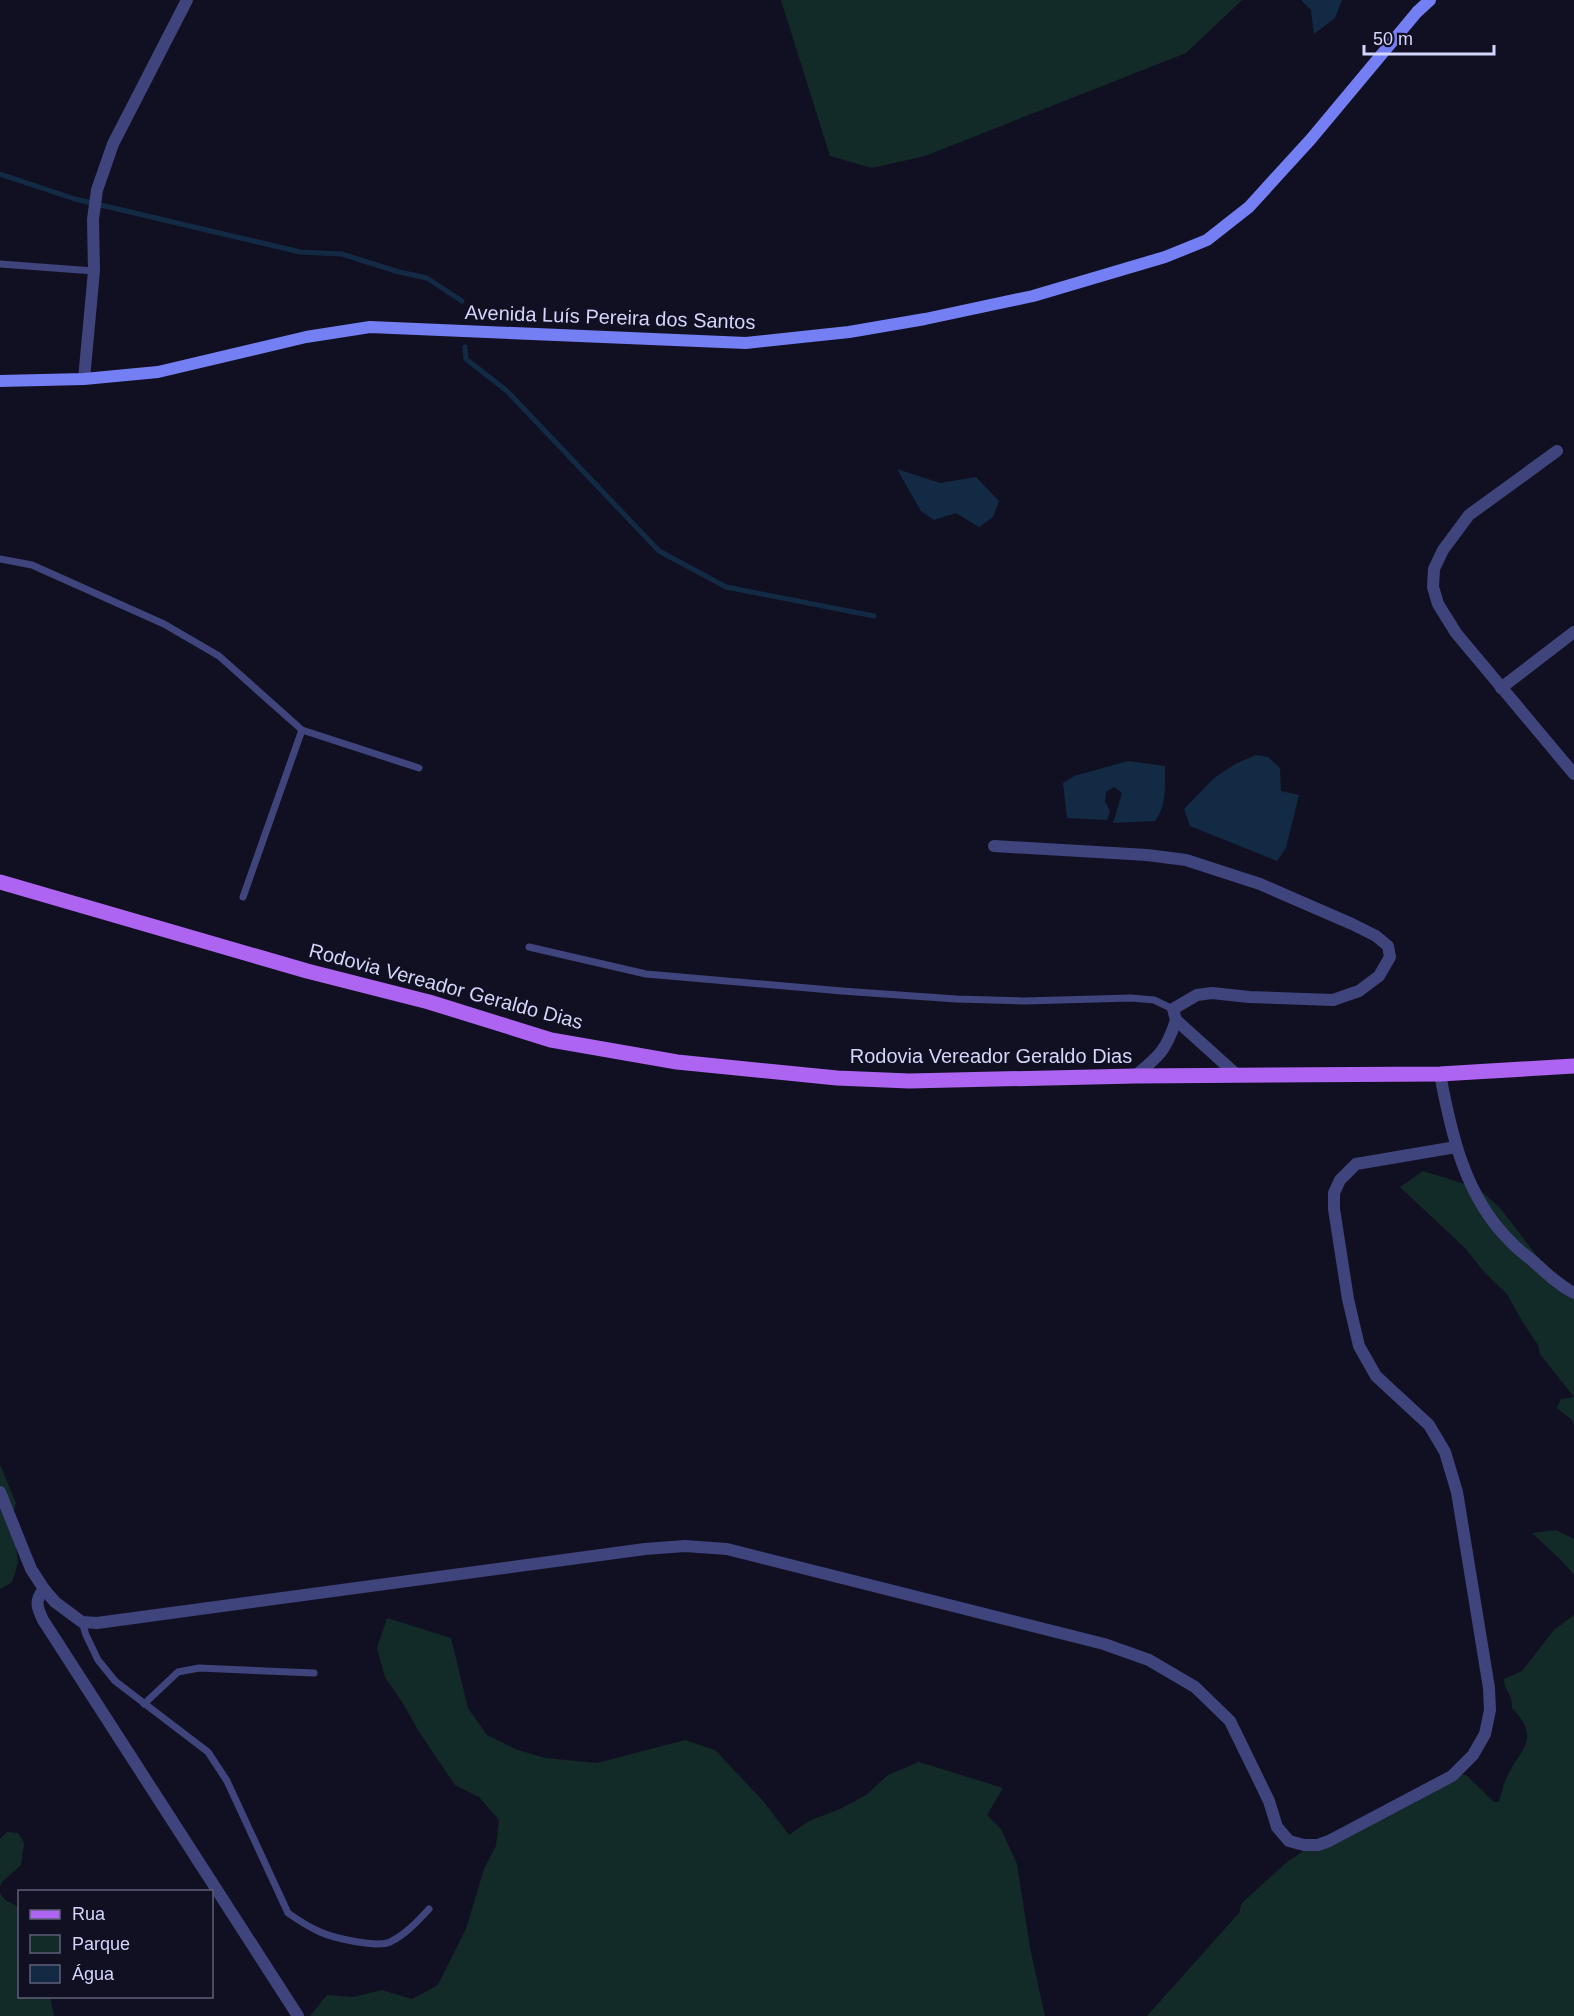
<svg xmlns="http://www.w3.org/2000/svg" width="1574" height="2016" viewBox="0 0 1574 2016" font-family="Arial,sans-serif">
	<style>
		.green { fill: #132b28 }
		.water { fill: #122a44 }
		.lines { fill: none; stroke-linecap: round; stroke-linejoin: round }
		.stream { stroke: #122a44; stroke-width: 5 }
		.lane { stroke: #3f447d; stroke-width: 7 }
		.street { stroke: #3f447d; stroke-width: 12 }
		.secondary { stroke: #747ff3; stroke-width: 12 }
		.primary { stroke: #ad65f1; stroke-width: 15 }
		.labels { text-anchor: middle; stroke-width: 4.5; stroke-linejoin: round; paint-order: stroke }
		.street-label { font-size: 20px; fill: #d4d5fb; stroke: #111022 }
	</style>
	<rect width="100%" height="100%" fill="#111022"/>
	<g class="green">
		<path d="M781,0H1242L1186,53L925,156L872,168L830,156Z"/>
		<path d="M1423,1171L1478,1188L1500,1208L1537,1256L1574,1291V1425L1572,1420L1557,1408L1561,1399L1574,1397L1540,1354L1538,1345L1522,1321L1507,1294L1485,1273L1465,1248L1400,1187Z"/>
		<path d="M0,1465L16,1503L13,1514L18,1563L12,1582L0,1589Z"/>
		<path d="M1556,1530L1574,1539V1575L1562,1561L1532,1533Z"/>
		<path d="M1574,1615V2016H1147L1239,1913L1242,1903L1287,1862L1302,1852L1321,1846L1455,1774L1466,1775L1494,1802H1499C1501,1794 1503,1786 1506,1779C1519,1749 1543,1740 1512,1708C1513,1693 1504,1692 1504,1679L1522,1671L1554,1630Z"/>
		<path d="M387,1618L451,1638L468,1708L487,1735L515,1749L545,1758L597,1763L685,1740L715,1750L764,1802L789,1835L809,1821L840,1809L866,1795L888,1775L919,1762L1003,1788L987,1815L1001,1829L1017,1864L1030,1948L1045,2016H310L327,1995L353,1997L382,1990L412,1999L438,1985L466,1929L484,1869L496,1846L499,1820L479,1797L455,1785L418,1730L404,1705L385,1677L377,1648Z"/>
		<path d="M7,1832L18,1833L24,1843L21,1865L2,1882L0,1887V1839Z"/>
		<path d="M0,1893L5,1900L19,1907L20,1996L50,1997L54,2016H0Z"/>
	</g>
	<g class="water">
		<path d="M1301,0H1342L1335,18L1314,34L1311,10Z"/>
		<path d="M897,469L940,483L976,477L999,501L993,517L979,527L956,513L934,520L921,511Z"/>
		<path d="M1256,755L1268,757L1280,768L1281,791L1299,795L1286,848L1277,861L1190,826L1184,809L1214,778L1235,764Z"/>
		<path d="M1128,761L1165,766C1165,786 1167,804 1155,821L1113,823L1122,793L1114,787L1106,792L1105,801L1110,811L1107,820L1067,818L1063,783L1074,776Z"/>
	</g>
	<g class="lines">
		<g class="stream">
			<path d="M0,174L75,199L300,252L342,254L399,272L427,278L462,301"/>
			<path d="M465,347L466,359L507,391L659,551L726,587L874,616"/>
		</g>
		<g class="lane">
			<path d="M0,264L94,271"/>
			<path d="M0,559L32,565L164,624L219,656L302,730L419,768"/>
			<path d="M243,897L302,730"/>
			<path d="M529,947L646,974L842,991L956,999L1024,1001L1131,998L1154,1000L1173,1009"/>
			<path d="M82,1622L86,1635L98,1660L115,1681L208,1752L227,1781L288,1913C298,1920 309,1927 320,1932C334,1938 376,1948 390,1942C405,1935 418,1921 429,1909"/>
			<path d="M144,1704L178,1672L199,1668L314,1673"/>
		</g>
		<g class="street">
			<path d="M84,379L94,271L93,219L97,190L113,144L187,0"/>
			<path d="M1557,451L1469,515L1443,550L1434,569L1433,587L1438,604L1456,633L1574,774"/>
			<path d="M1501,688L1574,632"/>
			<path d="M994,846L1147,855L1186,860L1260,884L1352,924L1376,936L1388,946L1390,957L1379,976L1359,991L1333,1000L1249,997L1212,993L1197,995L1173,1009L1176,1020L1237,1075"/>
			<path d="M1440,1074C1451,1133 1465,1197 1510,1241C1517,1249 1526,1255 1534,1262C1547,1274 1559,1285 1574,1293"/>
			<path d="M1135,1076C1159,1056 1166,1051 1176,1020"/>
			<path d="M0,1492L31,1569L44,1589L55,1602L82,1622L97,1623L645,1549L685,1546L727,1549L1104,1644L1149,1660L1195,1687L1230,1721L1269,1801L1277,1827L1289,1841L1304,1845H1318L1329,1841L1452,1776L1473,1755L1485,1734L1490,1710L1489,1688L1457,1492L1445,1452L1429,1425L1376,1376L1359,1346L1348,1299L1334,1209V1193L1340,1180L1356,1164L1456,1147"/>
			<path d="M44,1589C34,1601 37,1607 43,1620L298,2016"/>
		</g>
		<path class="secondary" d="M0,381L84,379L158,372L306,337L370,327L746,343L849,332L925,319L1033,296L1165,257L1207,240L1249,207L1311,139L1417,12L1430,0"/>
		<path class="primary" d="M0,882L307,971L429,1002L551,1040L677,1062L837,1078L909,1081L1135,1076L1440,1074L1574,1066"/>
	</g>
	<g class="labels">
		<g class="street-label">
			<text transform="translate(610 317) rotate(2)" y="7">Avenida Luís Pereira dos Santos</text>
			<text transform="translate(446 986) rotate(15)" y="7">Rodovia Vereador Geraldo Dias</text>
			<text x="991" y="1063">Rodovia Vereador Geraldo Dias</text>
		</g>
	</g>
	<rect x="18" y="1890" width="195" height="108" fill="#111022" stroke="#5f5f79" stroke-width="1.5"/>
	<rect x="30" y="1910" width="30" height="9" fill="#ad65f1" stroke="#5f5f79" stroke-width="1.5"/>
	<text x="72" y="1920" font-size="18" fill="#d4d5fb">Rua</text>
	<rect x="30" y="1935" width="30" height="18" fill="#132b28" stroke="#5f5f79" stroke-width="1.5"/>
	<text x="72" y="1950" font-size="18" fill="#d4d5fb">Parque</text>
	<rect x="30" y="1965" width="30" height="18" fill="#122a44" stroke="#5f5f79" stroke-width="1.5"/>
	<text x="72" y="1980" font-size="18" fill="#d4d5fb">Água</text>
	<path d="M1364 45v9h130v-9" fill="none" stroke="#d4d5fb" stroke-width="3"/>
	<text x="1373" y="45" font-size="18" fill="#d4d5fb" stroke="#111022" stroke-width="4.5" paint-order="stroke">50 m</text>
</svg>
